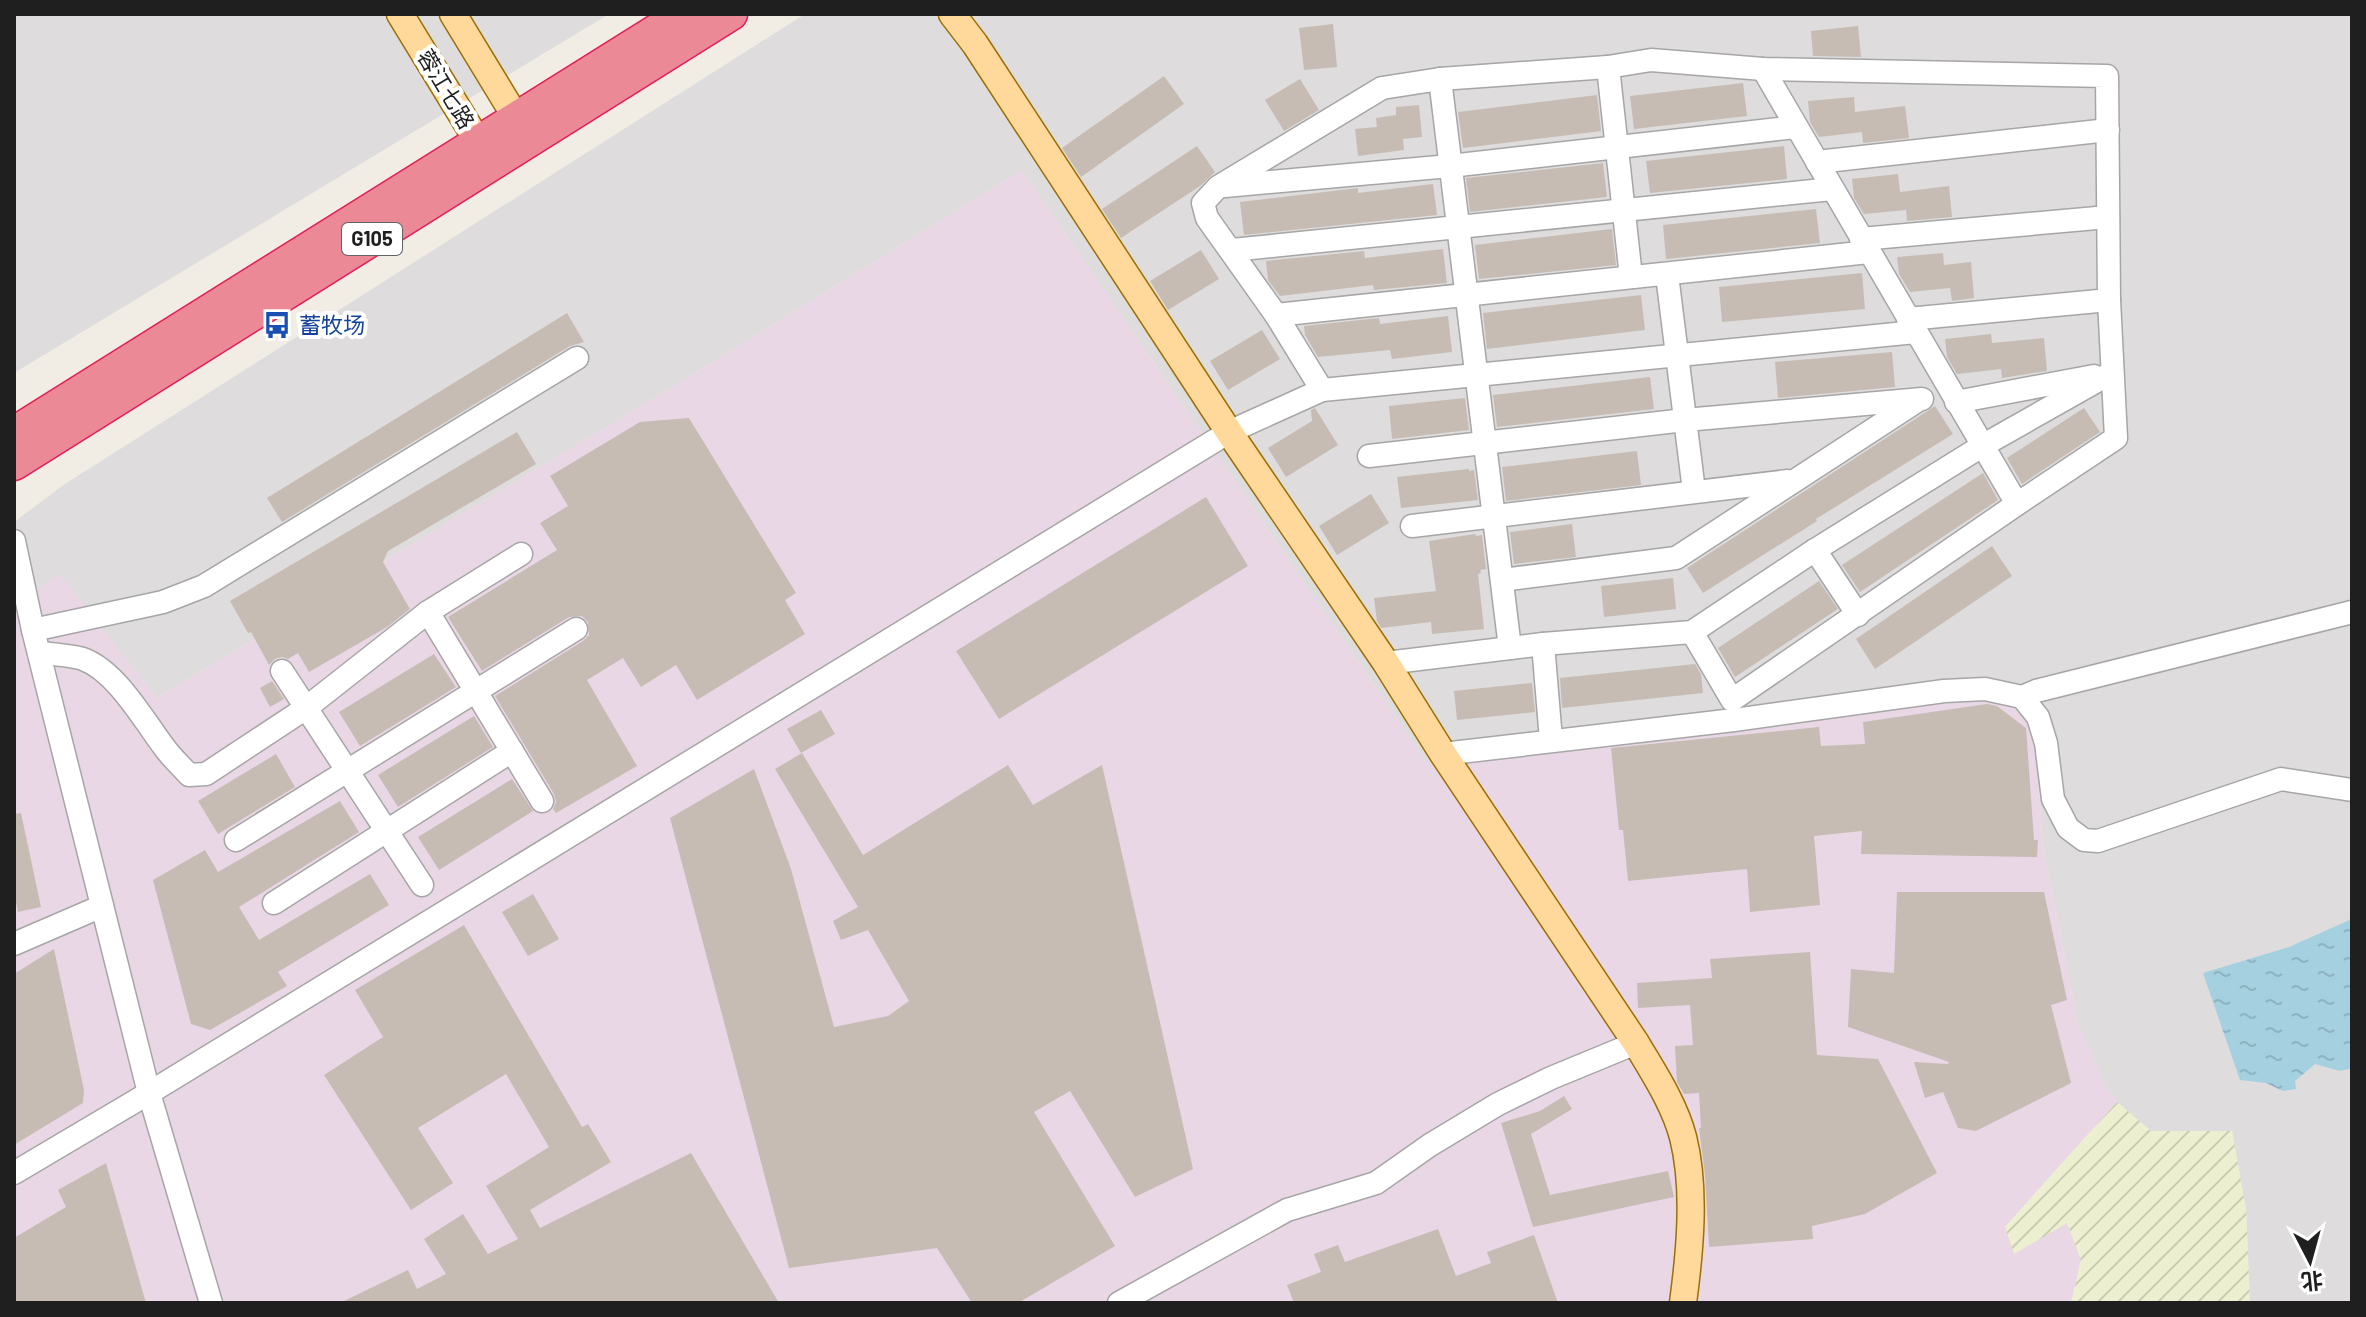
<svg xmlns="http://www.w3.org/2000/svg" width="2366" height="1317" viewBox="0 0 2366 1317" font-family="Barlow,'Noto Sans SC',sans-serif">
	<style>
		.residential { fill: #dedcdc }
		.industrial { fill: #ead7e6 }
		.farmland { fill: url(#farmland-furrows) }
		.water { fill: url(#water-ripples) }
		.building { fill: #c6bcb4 }
		.lines { fill: none; stroke-linecap: round; stroke-linejoin: round }
		.minor-casing { stroke: #a6a6a6; stroke-width: 25 }
		.major-casing { stroke: #9b6f00; stroke-width: 29 }
		.highway-casing { stroke: #e41d58; stroke-width: 35 }
		.minor { stroke: #fff; stroke-width: 22 }
		.major { stroke: #ffd99c; stroke-width: 26 }
		.highway { stroke: #eb8997; stroke-width: 32 }
		.labels { text-anchor: middle; stroke-width: 8; stroke-linejoin: round; paint-order: stroke }
		.shield { fill: #fff; stroke: #626262; stroke-width: 2 }
		.shield-label { font-size: 20px; font-weight: bold; fill: #1f1f1f }
		.street-label { font-size: 22px; fill: #1f1f1f; stroke: #fff }
		.transit-label { font-size: 22px; fill: #164399; stroke: #fff; text-anchor: start }
	</style>
	<defs>
		<pattern id="farmland-furrows" width="10" height="10" patternUnits="userSpaceOnUse" patternTransform="scale(2)"><rect width="10" height="10" fill="#ecf0d0"/><path d="M-1 1l2-2M0 10L10 0M9 11l2-2" fill="none" stroke="#cacdb2"/></pattern>
		<pattern id="water-ripples" width="26" height="14" patternUnits="userSpaceOnUse" patternTransform="scale(2)"><rect width="26" height="14" fill="#a4d0e0"/><path d="M2 4q2-2 4 0t4 0M15 11q2-2 4 0t4 0" fill="none" stroke="#8db2c0"/></pattern>
	</defs>
	<rect width="100%" height="100%" fill="#f1ede5"/>
	<g class="residential">
		<path d="M14,14H609L14,373Z"/>
		<path d="M805,14H2352V1303H2250L2246,1209L2232,1131H2151L2117,1102L2105,1085L2078,1024L2043,849L2036,740L1986,697L1428,764L1022,170L668,390L157,698L60,575L14,604V522L65,484Z"/>
	</g>
	<path class="industrial" d="M1022,170L1428,764L1987,697L2026,709L2036,740L2043,849L2078,1024L2105,1085L2117,1102L2005,1227L2067,1222L2081,1260L2071,1303H14V604L60,574L157,698L668,390Z"/>
	<path class="farmland" d="M2117,1102L2151,1131H2232L2246,1209L2250,1303H2071L2081,1260L2067,1223L2014,1254L2005,1227Z"/>
	<path class="water" d="M2352,919V1068L2340,1071L2315,1064L2295,1081L2296,1089L2283,1091L2266,1083L2240,1080L2203,973L2289,947Z"/>
	<g class="building">
		<path d="M1333,24L1337,67L1304,70L1299,28Z"/>
		<path d="M1858,26L1861,57L1813,56L1811,31Z"/>
		<path d="M1164,76L1184,104L1081,177L1062,148Z"/>
		<path d="M1300,79L1319,110L1284,131L1265,100Z"/>
		<path d="M1743,83L1747,116L1634,129L1630,96Z"/>
		<path d="M1597,95L1601,131L1463,148L1458,112Z"/>
		<path d="M1854,97L1855,112L1905,106L1909,138L1863,143L1862,132L1819,137L1810,122L1808,101Z"/>
		<path d="M1419,105L1422,137L1403,139L1404,150L1358,156L1355,129L1377,127L1376,118L1396,115V107Z"/>
		<path d="M1197,146L1215,172L1200,186L1121,238L1102,209Z"/>
		<path d="M1784,146L1787,179L1650,193L1646,161Z"/>
		<path d="M1603,163L1607,197L1470,212L1466,178Z"/>
		<path d="M1898,174L1900,192L1949,186L1952,217L1907,221L1906,210L1864,214L1854,198L1852,179Z"/>
		<path d="M1433,184L1437,215L1244,235L1240,202L1358,188V193Z"/>
		<path d="M1816,209L1820,243L1666,259L1663,225Z"/>
		<path d="M1612,229L1616,265L1479,279L1475,245Z"/>
		<path d="M1443,249L1447,283L1374,290L1373,285L1280,296L1268,280L1266,261L1364,251L1365,258Z"/>
		<path d="M1201,250L1219,279L1168,310L1150,281Z"/>
		<path d="M1943,253L1944,265L1971,262L1974,298L1952,301L1950,288L1910,292L1899,274L1897,257Z"/>
		<path d="M1862,273L1865,309L1722,322L1719,287Z"/>
		<path d="M1641,295L1645,330L1487,349L1483,313Z"/>
		<path d="M567,313L584,342L570,346L282,522L267,498Z"/>
		<path d="M1448,316L1452,352L1392,359L1390,350L1318,357L1305,335L1304,326L1379,318L1380,324Z"/>
		<path d="M1262,330L1280,359L1228,390L1210,361Z"/>
		<path d="M1991,334L1992,343L2044,338L2047,371L2002,378L2001,369L1957,374L1947,357L1945,339Z"/>
		<path d="M1892,352L1895,387L1778,398L1775,362Z"/>
		<path d="M1650,377L1654,409L1497,427L1493,395Z"/>
		<path d="M1465,398L1469,430L1392,439L1389,406Z"/>
		<path d="M1935,406L1953,434L1816,519L1817,521L1703,593L1687,568Z"/>
		<path d="M1315,408L1338,445L1286,477L1268,448L1312,421L1311,410Z"/>
		<path d="M2084,408L2100,432L2022,484L2007,458Z"/>
		<path d="M689,418L796,593L785,600L805,634L697,700L676,665L641,687L623,658L587,680L637,766L556,813L553,809L556,802L554,794L495,696L583,641L589,635L588,622L582,616L569,617L482,671L448,617L557,550L540,523L568,506L550,476L640,422Z"/>
		<path d="M517,432L536,464L388,551L383,562L410,609L387,627L309,672L298,653L288,659L282,657L275,659L269,665L251,632L248,633L230,601Z"/>
		<path d="M1637,451L1641,485L1506,501L1502,467Z"/>
		<path d="M1469,469V471L1474,470L1478,500L1401,508L1397,477Z"/>
		<path d="M1983,473L1998,500L1860,592L1842,565Z"/>
		<path d="M1371,494L1389,523L1337,555L1319,526Z"/>
		<path d="M1206,497L1248,566L999,719L956,651Z"/>
		<path d="M1572,524L1576,557L1514,564L1510,532Z"/>
		<path d="M1475,534L1476,536L1482,535L1486,569L1480,570L1481,573L1478,574L1484,629L1432,634L1431,622L1381,628L1377,621L1374,598L1436,591L1429,541Z"/>
		<path d="M1992,546L2012,576L1875,669L1856,639Z"/>
		<path d="M1673,578L1676,609L1604,617L1601,586Z"/>
		<path d="M1819,581L1838,609L1735,677L1718,648Z"/>
		<path d="M434,654L456,687L360,746L339,712Z"/>
		<path d="M1695,664L1701,674L1703,693L1562,708L1560,678Z"/>
		<path d="M272,681L284,699L270,707L260,688Z"/>
		<path d="M1532,683L1535,712L1457,720L1454,691Z"/>
		<path d="M1987,704L1997,706L2026,728L2034,840H2038L2037,857L1861,854L1862,831L1814,836L1820,905L1750,912L1747,869L1628,881L1623,830H1619L1611,748L1819,727L1821,746L1865,744L1863,722Z"/>
		<path d="M821,710L835,734L801,753L787,729Z"/>
		<path d="M474,716L493,747L398,807L378,775Z"/>
		<path d="M802,753L863,855L1008,765L1033,805L1102,765L1193,1169L1135,1197L1070,1091L1034,1112L1115,1246L1018,1303H972L937,1248L789,1268L670,818L754,769L791,869L834,1027L888,1016L909,1001L868,930L841,940L833,921L858,907L775,769Z"/>
		<path d="M276,754L295,787L218,834L198,801Z"/>
		<path d="M512,779L533,811L439,870L418,837Z"/>
		<path d="M340,801L359,832L239,907L259,940L370,874L389,905L278,972L287,986L210,1030L191,1024L153,880L205,850L218,872Z"/>
		<path d="M21,813L41,907L18,912L14,893V814Z"/>
		<path d="M1897,892H2044L2067,1000L2051,1005L2071,1083L1976,1131L1958,1128L1943,1092L1925,1098L1914,1062L1948,1064L1949,1062L1848,1027L1851,969L1894,973Z"/>
		<path d="M533,894L559,939L528,956L502,912Z"/>
		<path d="M464,925L582,1127L588,1124L611,1162L530,1210L540,1228L691,1153L779,1303H340L408,1270L417,1289L446,1274L424,1239L463,1214L488,1254L518,1239L486,1186L549,1147L506,1074L418,1128L453,1183L411,1210L324,1075L383,1037L355,990Z"/>
		<path d="M54,949L84,1090L83,1103L14,1145V974Z"/>
		<path d="M1810,952L1817,1055L1878,1059L1937,1173L1865,1214L1812,1226L1813,1239L1709,1247L1705,1175L1699,1128H1701L1699,1093L1684,1094L1677,1082L1675,1046L1693,1045L1690,1005L1638,1008L1637,983L1712,978L1710,959Z"/>
		<path d="M1564,1096L1572,1109L1531,1134L1550,1195L1668,1171L1674,1197L1533,1227L1501,1123L1540,1111Z"/>
		<path d="M106,1163L146,1303H14V1238L66,1207L58,1190Z"/>
		<path d="M1438,1229L1456,1276L1491,1263L1487,1252L1534,1235L1558,1303H1294L1287,1285L1321,1272L1314,1254L1338,1245L1345,1262Z"/>
	</g>
	<g class="lines">
		<g class="minor-casing">
			<g id="minor">
				<path d="M1608,67L1631,277"/>
				<path d="M1763,69L2017,504"/>
				<path d="M1440,79L1510,648"/>
				<path d="M1817,162L2108,130"/>
				<path d="M1225,186L1450,166L1796,127"/>
				<path d="M1861,239L2108,217"/>
				<path d="M1232,250L1832,189"/>
				<path d="M1667,275L1694,491"/>
				<path d="M1276,315L1869,252"/>
				<path d="M1908,319L2109,300"/>
				<path d="M1322,390L1276,315L1207,218L1203,203L1218,187L1382,88L1440,79L1608,67L1651,60L1763,69L2107,76L2109,300L2116,438L2017,504L1732,700L1692,632"/>
				<path d="M1956,402L2094,376"/>
				<path d="M1369,456L1685,420L1922,399"/>
				<path d="M1412,526L1788,481"/>
				<path d="M14,541L33,630L149,1093L211,1303"/>
				<path d="M1815,550L1858,615"/>
				<path d="M1502,580L1676,558L1917,401"/>
				<path d="M428,612L542,801"/>
				<path d="M33,630L163,602L204,586L577,358"/>
				<path d="M1543,644L1551,740"/>
				<path d="M39,653C53,654 69,655 83,659C116,671 143,719 164,747C171,757 181,766 189,775L206,774L306,708L428,612L521,554"/>
				<path d="M1386,663L1543,644L1692,632L1815,550L1982,446L2111,373"/>
				<path d="M282,671L422,885"/>
				<path d="M2022,697L2036,691L2352,612"/>
				<path d="M1443,754L1734,720L1944,691L1985,689L2022,697L2038,717L2046,743L2053,799L2068,828L2084,840L2098,841L2281,779L2352,790"/>
				<path d="M236,840L576,629"/>
				<path d="M274,903L512,751"/>
				<path d="M14,944L102,906"/>
				<path d="M14,1173L149,1093L1229,432L1322,390L1916,332"/>
				<path d="M1119,1303L1287,1210L1376,1183L1430,1145L1498,1104L1551,1078L1636,1043"/>
			</g>
		</g>
		<g class="major-casing">
			<g id="major">
				<path d="M400,14L488,158"/>
				<path d="M453,14L526,134"/>
				<path d="M952,14L975,44L1229,432L1386,663L1443,754L1636,1043C1653,1072 1674,1103 1683,1137C1696,1188 1690,1251 1683,1303"/>
			</g>
		</g>
		<g class="highway-casing">
			<g id="highway">
				<path d="M14,433L683,14"/>
				<path d="M14,464L731,14"/>
			</g>
		</g>
		<use href="#minor" class="minor"/>
		<use href="#major" class="major"/>
		<use href="#highway" class="highway"/>
	</g>
	<defs>
		<g id="bus-bare" transform="scale(2.16)"><path d="M-5-6H5V4H4V6H2V4H-2V6H-4V4H-5ZM-3.5-4V0h7V-4ZM-3.5 1.2v1.5H-2V1.2ZM2 1.2v1.5H3.5V1.2Z" fill="#1a4fb4" stroke="#fff" stroke-width="2.5" paint-order="stroke"/></g>
	</defs>
	<g fill-rule="evenodd">
		<use href="#bus-bare" x="277" y="325"/>
	</g>
	<g class="labels">
		<rect class="shield" x="342" y="223" width="60" height="32" rx="6"/>
		<g class="shield-label">
			<text x="372" y="246">G105</text>
		</g>
		<g class="street-label">
			<text transform="translate(446 89) rotate(59)" y="8">蓉江七路</text>
		</g>
		<g class="transit-label">
			<text x="299" y="333">蓄牧场</text>
		</g>
	</g>
	<rect width="2366" height="1317" fill="none" stroke="#1f1f1f" stroke-width="32"/>
	<g transform="translate(2310 1261) rotate(174)" stroke="#ffffff" stroke-width="6" paint-order="stroke">
	<path d="M0-6L14 30L0 20L-14 30Z" fill="#1f1f1f"/>
	<text y="-12" font-size="22" font-weight="bold" text-anchor="middle" fill="#1f1f1f">北</text>
	</g>
</svg>
